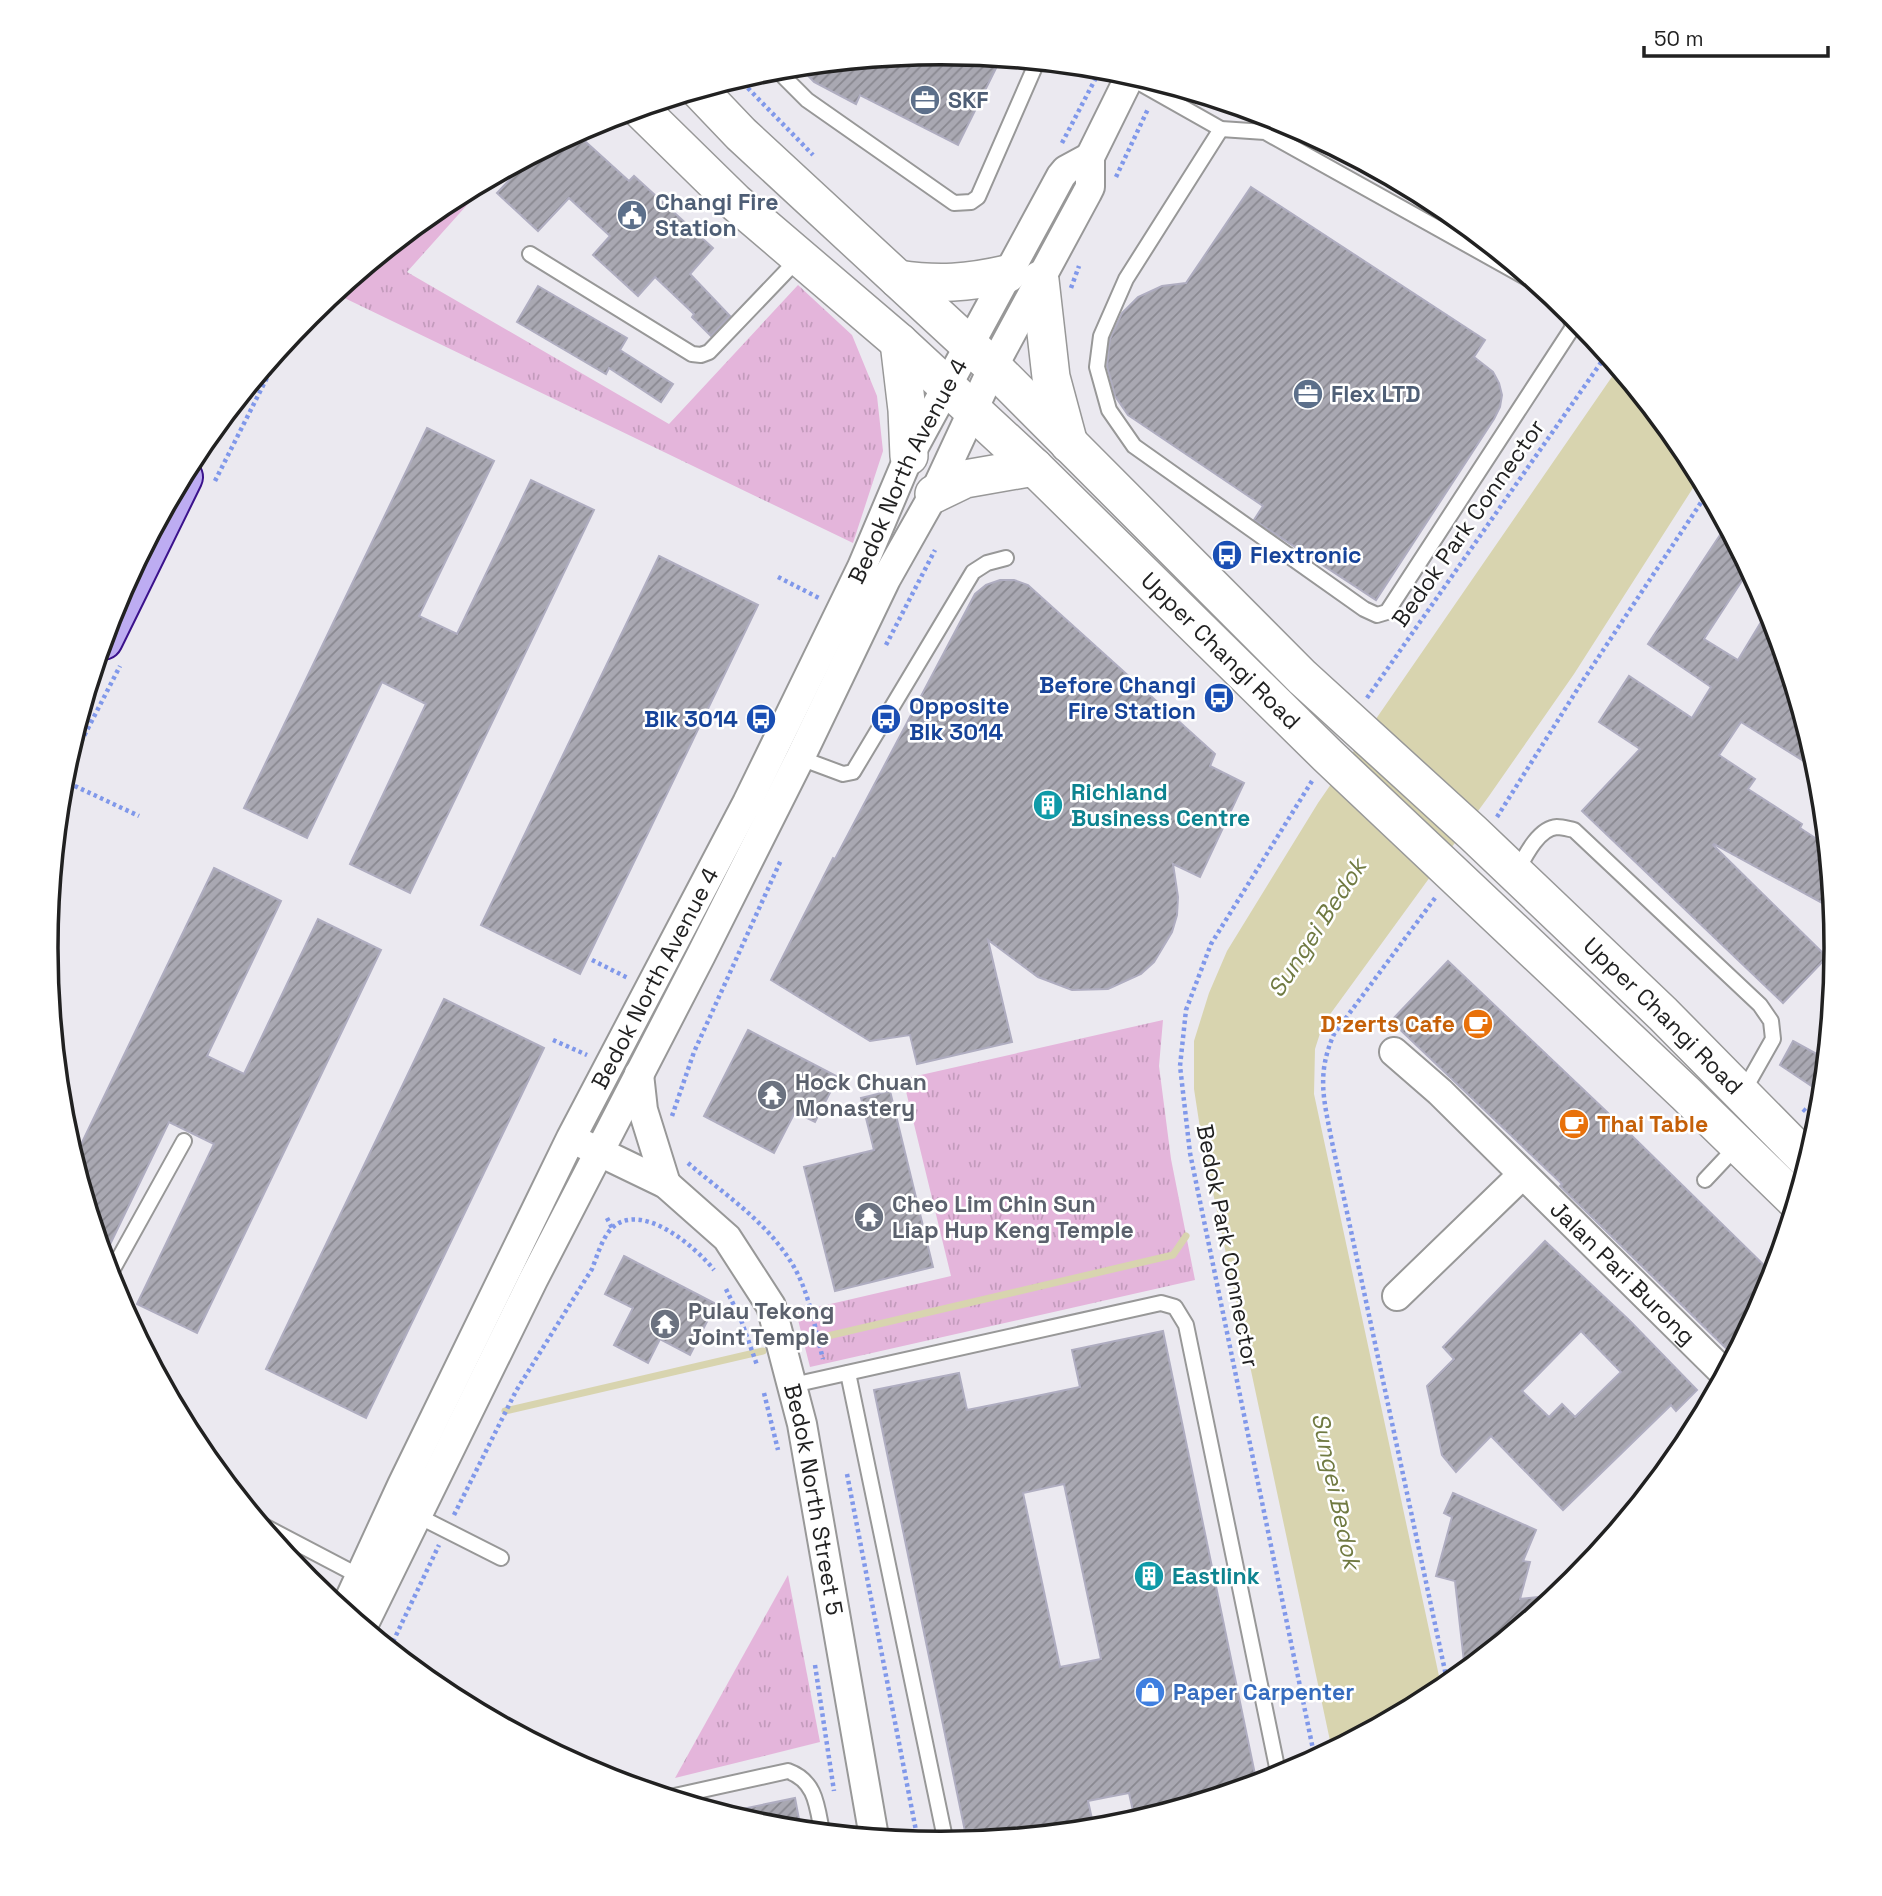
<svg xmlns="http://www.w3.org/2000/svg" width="1882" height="1896" viewBox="0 0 1882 1896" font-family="'Space Grotesk',sans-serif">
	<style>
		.grass { fill: url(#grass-tufts) }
		.water { fill: #d8d4af }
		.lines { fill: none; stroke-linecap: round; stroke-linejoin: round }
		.stream { stroke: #d8d4af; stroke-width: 7 }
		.building { fill: url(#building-hatch); stroke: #afadc0; stroke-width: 2; fill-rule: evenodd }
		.service-casing { stroke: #989898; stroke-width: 18 }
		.minor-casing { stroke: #989898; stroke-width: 32 }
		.tertiary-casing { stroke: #989898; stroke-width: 40 }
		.primary-casing { stroke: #3b128c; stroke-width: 42 }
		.path { stroke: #8098ea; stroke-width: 4.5; stroke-dasharray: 3.5 3.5; stroke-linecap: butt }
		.service { stroke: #fff; stroke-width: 14 }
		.minor { stroke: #fff; stroke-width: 28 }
		.tertiary { stroke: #fff; stroke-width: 37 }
		.primary { stroke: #bdacf2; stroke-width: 38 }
		.labels { text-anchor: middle; stroke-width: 5; stroke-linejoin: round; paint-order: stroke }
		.service-label { font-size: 23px; font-weight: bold; fill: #4e5e75; stroke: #fff; text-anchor: start }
		.street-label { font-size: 23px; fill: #212121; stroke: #fff }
		.transit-label { font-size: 23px; font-weight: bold; fill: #164399; stroke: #fff; text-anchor: start }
		.culture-label { font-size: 23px; font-weight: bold; fill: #0d838f; stroke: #fff; text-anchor: start }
		.food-label { font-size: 23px; font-weight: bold; fill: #c56008; stroke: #fff; text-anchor: end }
		.worship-label { font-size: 23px; font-weight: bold; fill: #5b616d; stroke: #fff; text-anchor: start }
		.shop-label { font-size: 23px; font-weight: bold; fill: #366cbe; stroke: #fff; text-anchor: start }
		.water-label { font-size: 24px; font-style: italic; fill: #707a42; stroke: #fff }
		.rim { fill: none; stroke: #212121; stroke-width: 3.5 }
	</style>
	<defs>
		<pattern id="grass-tufts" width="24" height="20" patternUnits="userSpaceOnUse" patternTransform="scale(1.75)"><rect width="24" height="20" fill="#e4b5db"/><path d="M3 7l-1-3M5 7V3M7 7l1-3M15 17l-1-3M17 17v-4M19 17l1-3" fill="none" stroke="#c39bbc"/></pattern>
		<pattern id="building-hatch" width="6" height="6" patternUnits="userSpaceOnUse" patternTransform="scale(1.75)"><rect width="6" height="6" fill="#a9a8b2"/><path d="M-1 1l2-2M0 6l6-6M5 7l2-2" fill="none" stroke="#898890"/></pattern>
	</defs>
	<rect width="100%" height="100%" fill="#ebe9f0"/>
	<g class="grass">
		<path d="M492,177L407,272L669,424L798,285L852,335L877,396L883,451L853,543L334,293L444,203Z"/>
		<path d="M1163,1020L1159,1066L1171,1159L1195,1280L810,1367L796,1312L951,1276L903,1079Z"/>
		<path d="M788,1575L820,1742L675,1778Z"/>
	</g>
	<path class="water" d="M1618,368L1686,451L1700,477L1574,674L1489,796L1323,1024L1315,1049L1314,1094L1442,1690L1332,1750L1202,1141L1194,1089V1041L1209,993L1227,951L1318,803Z"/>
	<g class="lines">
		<g class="stream">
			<path d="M802,1342L1173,1255L1186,1236"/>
			<path d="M505,1411L763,1351"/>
		</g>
	</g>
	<g class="building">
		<path d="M941,52L1001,58L958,145L860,95L856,104L814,82L799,66Z"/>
		<path d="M576,133L629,181L634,176L713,248L690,274L730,316L711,336L692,317L694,314L655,277L638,296L593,255L610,236L569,198L538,231L497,193L531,157Z"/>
		<path d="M1251,187L1485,340L1474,357L1493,372L1499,383L1502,395L1500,407L1494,419L1376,600L1254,520L1263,506L1128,415L1115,396L1107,366L1110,339L1122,313L1138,297L1162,286L1186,283Z"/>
		<path d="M538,286L627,338L620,350L673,384L661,402L609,368L606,374L517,322Z"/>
		<path d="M427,428L494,461L419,616L457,634L531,480L594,510L410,893L350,864L426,704L382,682L307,838L244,808Z"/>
		<path d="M1726,526L1749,570L1704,639L1738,660L1769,609L1818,770L1741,722L1719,755L1755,779L1748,789L1802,824L1800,828L1826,845L1833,909L1714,844L1713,845L1827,957L1783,1003L1582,811L1640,749L1599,722L1629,676L1692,718L1711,687L1648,644Z"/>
		<path d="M659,556L758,605L580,974L481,925Z"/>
		<path d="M1000,580H1014L1028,585L1215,754L1210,766L1244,783L1200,877L1173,864L1178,897L1177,915L1172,932L1154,962L1141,974L1108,989L1072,990L1038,977L988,940L1012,1042L917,1064L910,1035L870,1041L771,980L833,858L835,859L975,594L986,585Z"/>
		<path d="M214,868L281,901L207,1056L244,1074L318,919L381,950L197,1333L137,1304L214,1144L169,1122L104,1257L74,1159Z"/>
		<path d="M1448,961L1627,1131L1773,1274L1768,1291L1734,1356L1560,1186L1562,1184L1391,1021Z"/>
		<path d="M444,999L544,1048L366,1418L266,1369Z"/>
		<path d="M748,1030L838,1077L815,1122L795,1112L774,1153L704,1116Z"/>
		<path d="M1793,1041L1826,1059L1822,1093L1780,1065Z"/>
		<path d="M890,1091L933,1267L835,1291L804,1167L874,1150L861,1098Z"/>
		<path d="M1545,1241L1629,1320L1697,1390L1676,1411L1671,1405L1563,1510L1491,1436L1456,1472L1442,1455L1427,1386L1454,1359L1443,1347ZM1581,1331L1621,1372L1575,1417L1562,1404L1549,1417L1522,1391Z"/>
		<path d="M624,1256L716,1304L690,1355L660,1339L648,1363L614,1345L633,1308L605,1294Z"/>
		<path d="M1163,1331L1257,1784L1135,1820L1129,1793L1108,1797L1088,1801L1094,1828L1049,1833L1048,1828L1000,1838L967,1841L874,1390L959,1373L967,1410L1027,1398L1080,1387L1072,1350ZM1064,1484L1101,1659L1060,1667L1023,1493Z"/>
		<path d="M1453,1493L1536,1530L1523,1561L1530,1562L1520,1599L1557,1595L1465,1671L1455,1581L1436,1576L1452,1517L1444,1513Z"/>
		<path d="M795,1798L801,1830L766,1826L723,1813Z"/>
	</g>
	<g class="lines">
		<g class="service-casing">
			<g id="service">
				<path d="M776,69L807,100L954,203L971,202L978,197L1037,62"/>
				<path d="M1129,77L1221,129L1265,132L1536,283"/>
				<path d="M1221,129L1126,279L1101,336L1097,367L1109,410L1134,446L1364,609L1377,615L1387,612L1573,327L1568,310"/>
				<path d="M530,254L692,354L701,355L709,352L799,258"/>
				<path d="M800,758L843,774L853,772L973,572L987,563L1006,558"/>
				<path d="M1516,873C1524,858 1538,828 1557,827C1562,827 1569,829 1574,830L1760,1005L1771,1021L1773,1039L1743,1092"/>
				<path d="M1705,1180L1738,1145"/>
				<path d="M109,1276L184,1141"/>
				<path d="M848,1373L946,1843"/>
				<path d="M793,1385L1161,1303L1175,1307L1186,1325L1279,1777"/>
				<path d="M416,1515L501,1558"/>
				<path d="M262,1525L363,1578"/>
				<path d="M670,1797L788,1771C816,1781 817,1806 822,1832"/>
			</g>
		</g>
		<g class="minor-casing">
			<g id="minor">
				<path id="s1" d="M1394,1052L1440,1092L1724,1373"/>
				<path d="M639,1074L643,1110L666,1184"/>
				<path id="s2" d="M583,1144L666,1184L727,1238L771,1306L802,1424L874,1837"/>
				<path d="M1397,1296L1522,1175"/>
				<path id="s3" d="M344,1611L402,1485L571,1138L747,803L862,567L909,456L1061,176L1066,170L1090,157"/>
				<path d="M363,1626L533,1280L701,955L800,758L886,579L934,494L993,367L1087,193L1090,187V157L1131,74"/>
			</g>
		</g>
		<g class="tertiary-casing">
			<g id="tertiary">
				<path id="s4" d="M699,90L741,134L993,367L1302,677L1473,833L1663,1014L1808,1161"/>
				<path id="s5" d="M639,108L735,202L899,342L1034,467L1328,756L1686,1094L1796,1201"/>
				<path d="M898,279C938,285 968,283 1007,274"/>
				<path d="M1040,280L1051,377L1069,444"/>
				<path d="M899,342L907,410L909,456"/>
				<path d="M934,494L965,479L1034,467"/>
			</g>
		</g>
		<g class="primary-casing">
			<path id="primary" d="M103,640L183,477"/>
		</g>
		<g class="path">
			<path d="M738,78L813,155"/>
			<path d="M1062,143L1101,68"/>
			<path d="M1116,177L1148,109"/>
			<path d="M1071,288L1079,266"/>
			<path d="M215,481L284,344"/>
			<path d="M778,577L821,599"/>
			<path d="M886,645L935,550"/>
			<path d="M1367,698L1607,354"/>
			<path d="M62,779L120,666"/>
			<path d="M62,780L139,816"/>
			<path d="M1312,781L1211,944L1186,1010L1180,1066L1190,1153L1315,1759"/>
			<path d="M61,795L68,782"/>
			<path d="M1497,817L1582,682L1708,492"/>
			<path d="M1435,898L1334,1034C1316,1075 1324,1100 1332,1142L1448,1685"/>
			<path d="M592,960L628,978"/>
			<path d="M553,1040L587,1055"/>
			<path d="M1803,1109L1819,1124"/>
			<path d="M672,1116L694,1052L781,860"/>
			<path d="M688,1163C725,1195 769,1223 794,1267C810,1295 815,1329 823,1359"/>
			<path d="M607,1218L612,1228"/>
			<path d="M726,1289L741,1320L757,1365"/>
			<path d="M764,1393L778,1450"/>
			<path d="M847,1474L918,1841"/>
			<path d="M454,1515L516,1391L592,1269C597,1256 602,1239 611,1229C640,1199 696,1247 714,1270"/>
			<path d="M390,1648L439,1545"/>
			<path d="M815,1665L834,1791"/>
		</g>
		<use href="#service" class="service"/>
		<use href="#minor" class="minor"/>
		<use href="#tertiary" class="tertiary"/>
		<use href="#primary" class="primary"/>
	</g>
	<defs>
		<g id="office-disc" transform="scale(1.575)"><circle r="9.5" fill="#5c6f8a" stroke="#fff"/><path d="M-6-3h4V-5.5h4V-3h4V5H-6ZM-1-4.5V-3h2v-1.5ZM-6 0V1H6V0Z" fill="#fff"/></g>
		<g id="civic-disc" transform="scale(1.575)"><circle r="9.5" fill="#5c6f8a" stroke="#fff"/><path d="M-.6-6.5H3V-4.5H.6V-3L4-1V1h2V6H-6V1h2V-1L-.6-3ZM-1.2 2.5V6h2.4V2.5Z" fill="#fff"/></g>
		<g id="bus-disc" transform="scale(1.575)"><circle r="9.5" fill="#1a4fb4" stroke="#fff"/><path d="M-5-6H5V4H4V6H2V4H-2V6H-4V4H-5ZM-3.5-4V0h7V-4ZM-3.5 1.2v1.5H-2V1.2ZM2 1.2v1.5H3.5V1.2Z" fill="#fff"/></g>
		<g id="building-disc" transform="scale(1.575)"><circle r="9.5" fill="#0f9aa8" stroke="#fff"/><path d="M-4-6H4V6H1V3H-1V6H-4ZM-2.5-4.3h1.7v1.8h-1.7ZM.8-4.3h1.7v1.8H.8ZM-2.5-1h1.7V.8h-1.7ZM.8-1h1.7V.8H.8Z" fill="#fff"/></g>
		<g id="cafe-disc" transform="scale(1.575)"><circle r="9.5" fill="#e8710a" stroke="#fff"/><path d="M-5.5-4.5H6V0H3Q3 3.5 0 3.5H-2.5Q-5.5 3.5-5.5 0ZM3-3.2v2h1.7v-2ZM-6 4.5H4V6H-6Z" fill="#fff"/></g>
		<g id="temple-disc" transform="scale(1.575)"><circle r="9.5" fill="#6b7280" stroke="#fff"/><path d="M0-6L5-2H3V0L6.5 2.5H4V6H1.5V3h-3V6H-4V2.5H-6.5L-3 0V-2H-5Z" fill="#fff"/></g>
		<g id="shop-disc" transform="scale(1.575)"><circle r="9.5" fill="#3f7fe0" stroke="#fff"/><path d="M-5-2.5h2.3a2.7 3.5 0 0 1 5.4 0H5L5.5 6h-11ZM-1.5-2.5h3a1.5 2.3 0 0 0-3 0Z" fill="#fff"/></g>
	</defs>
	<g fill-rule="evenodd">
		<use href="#office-disc" x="925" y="100"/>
		<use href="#civic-disc" x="632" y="215"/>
		<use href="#office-disc" x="1308" y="394"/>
		<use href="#bus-disc" x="1227" y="555"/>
		<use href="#bus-disc" x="1219" y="698"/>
		<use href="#bus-disc" x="761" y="719"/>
		<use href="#bus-disc" x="886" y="719"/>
		<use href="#building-disc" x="1048" y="805"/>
		<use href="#cafe-disc" x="1478" y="1024"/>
		<use href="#temple-disc" x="772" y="1095"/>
		<use href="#cafe-disc" x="1574" y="1124"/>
		<use href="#temple-disc" x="869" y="1217"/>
		<use href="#temple-disc" x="665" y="1324"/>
		<use href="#building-disc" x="1149" y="1576"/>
		<use href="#shop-disc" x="1150" y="1692"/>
	</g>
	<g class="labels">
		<g class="service-label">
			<text x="948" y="108">SKF</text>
			<text x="655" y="210">Changi Fire<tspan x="655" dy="26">Station</tspan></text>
			<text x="1331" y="402">Flex LTD</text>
		</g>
		<g class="street-label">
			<text dy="8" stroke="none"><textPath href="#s3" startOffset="1272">Bedok North Avenue 4</textPath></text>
			<text transform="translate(1468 523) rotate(-55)" y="8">Bedok Park Connector</text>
			<text dy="8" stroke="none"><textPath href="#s5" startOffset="796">Upper Changi Road</textPath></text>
			<text dy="8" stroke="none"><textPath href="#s3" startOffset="705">Bedok North Avenue 4</textPath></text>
			<text dy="8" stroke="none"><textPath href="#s4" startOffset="1337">Upper Changi Road</textPath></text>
			<text transform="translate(1228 1246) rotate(79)" y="8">Bedok Park Connector</text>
			<text dy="8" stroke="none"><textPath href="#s1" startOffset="318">Jalan Pari Burong</textPath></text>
			<text dy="8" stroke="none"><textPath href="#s2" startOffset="453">Bedok North Street 5</textPath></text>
		</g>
		<g class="transit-label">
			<text x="1250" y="563">Flextronic</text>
			<text x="1196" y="693" text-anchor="end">Before Changi<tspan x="1196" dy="26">Fire Station</tspan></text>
			<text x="909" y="714">Opposite<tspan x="909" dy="26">Blk 3014</tspan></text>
			<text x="738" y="727" text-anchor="end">Blk 3014</text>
		</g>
		<g class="culture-label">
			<text x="1071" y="800">Richland<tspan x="1071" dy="26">Business Centre</tspan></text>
			<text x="1172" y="1584">Eastlink</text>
		</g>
		<g class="food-label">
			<text x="1455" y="1032">D'zerts Cafe</text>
			<text x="1597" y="1132" text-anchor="start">Thai Table</text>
		</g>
		<g class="worship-label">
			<text x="795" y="1090">Hock Chuan<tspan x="795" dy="26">Monastery</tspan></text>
			<text x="892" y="1212">Cheo Lim Chin Sun<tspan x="892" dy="26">Liap Hup Keng Temple</tspan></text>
			<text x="688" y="1319">Pulau Tekong<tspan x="688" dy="26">Joint Temple</tspan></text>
		</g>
		<g class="shop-label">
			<text x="1173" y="1700">Paper Carpenter</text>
		</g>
		<g class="water-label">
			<text transform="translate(1317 928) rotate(-57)" y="8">Sungei Bedok</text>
			<text transform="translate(1336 1491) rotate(78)" y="8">Sungei Bedok</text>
		</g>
	</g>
	<path d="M0 0H1882V1896H0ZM58 948a883 883 0 1 1 1766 0a883 883 0 1 1-1766 0Z" fill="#fff" fill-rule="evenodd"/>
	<path class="rim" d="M58 948a883 883 0 1 1 1766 0a883 883 0 1 1-1766 0Z"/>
	<path d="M1644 46v10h184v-10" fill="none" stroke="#212121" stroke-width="3.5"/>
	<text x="1654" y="46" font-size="21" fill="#212121" stroke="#ffffff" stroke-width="5" paint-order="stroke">50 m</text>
</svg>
